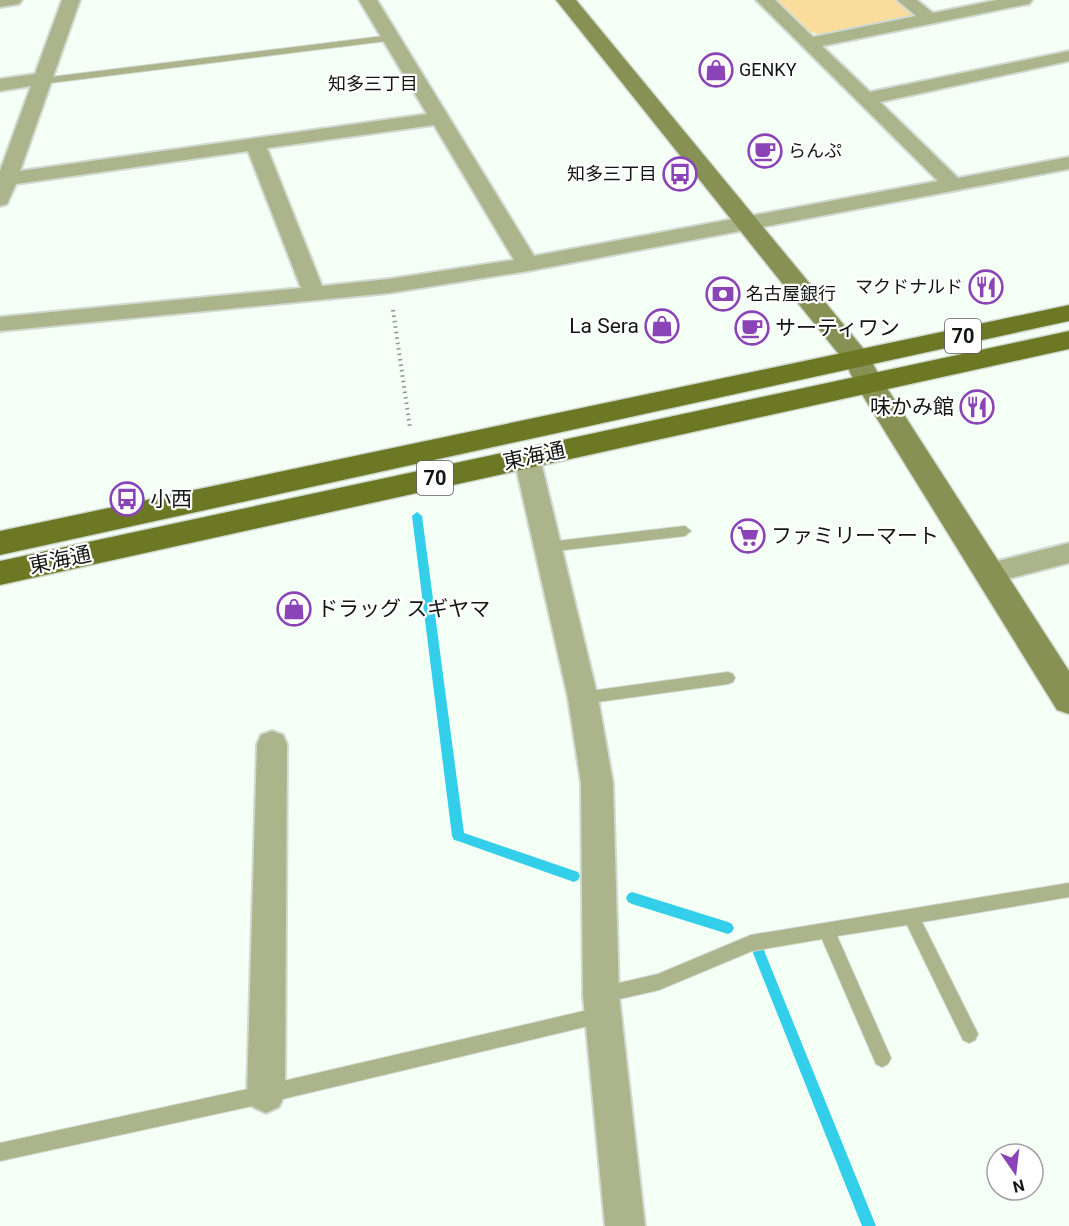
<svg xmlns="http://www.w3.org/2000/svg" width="1069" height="1226" viewBox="0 0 1069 1226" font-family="Roboto,'Noto Sans JP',sans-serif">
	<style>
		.green { fill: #fadc9c }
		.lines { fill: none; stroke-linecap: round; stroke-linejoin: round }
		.stream { fill: #32ceea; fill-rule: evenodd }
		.lane-casing { stroke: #d0dad1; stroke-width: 2 }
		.street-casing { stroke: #d0dad1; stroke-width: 4 }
		.secondary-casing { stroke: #d0dad1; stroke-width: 3 }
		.primary-casing { stroke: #d0dad1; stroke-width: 3 }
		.path { stroke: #8e968f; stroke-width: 4; stroke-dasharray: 1.5 4; stroke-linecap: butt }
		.lane { fill: #acb48b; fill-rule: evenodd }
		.street { fill: #acb48b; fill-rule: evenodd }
		.secondary { fill: #869153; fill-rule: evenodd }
		.primary { fill: #6c7823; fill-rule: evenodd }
		.labels { text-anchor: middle; stroke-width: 4.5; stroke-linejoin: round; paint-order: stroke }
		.far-poi-label { font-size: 18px; fill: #121713; stroke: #fff; text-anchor: start }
		.far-neighbourhood-label { font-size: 18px; fill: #121713; stroke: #fff }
		.shield { fill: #fff; stroke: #595d5a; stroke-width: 1.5 }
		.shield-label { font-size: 20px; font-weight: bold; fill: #121713 }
		.poi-label { font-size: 21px; fill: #121713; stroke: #fff; text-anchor: start }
		.street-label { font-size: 21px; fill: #121713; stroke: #fff }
	</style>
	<rect width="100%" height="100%" fill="#f4fff5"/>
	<path class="green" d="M777,0H897L914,13L913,18L822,35L810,32Z"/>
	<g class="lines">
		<g class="stream">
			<path d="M417,512L422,516L464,833L578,872L580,876L578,880L574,882L458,841L454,840L452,836L412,516Z"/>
			<path d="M632,892L728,922L732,924L734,928L732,932L728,934L632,904L628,902L626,898L628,894Z"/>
			<path d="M759,947L764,949L765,953L876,1226H862L753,953L754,949Z"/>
		</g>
		<g class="lane-casing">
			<g id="lane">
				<path d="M392,35L395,36V40L42,84L38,81L42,78Z"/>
				<path d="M685,526L691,531L685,536L548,552L542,547L548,542Z"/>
				<path d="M728,672L733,674L735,678L733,682L728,684L583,704L578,702L576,698L578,694L583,692Z"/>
				<path d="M1069,883V897L922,922L978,1034L975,1040L969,1043L963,1040L907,925L837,936L891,1058L888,1064L882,1067L876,1064L822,939L752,951L659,990L602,1003L596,1001L594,995L596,989L602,987L658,974L751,935Z"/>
				<path d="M601,1007L607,1009L610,1015L607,1021L601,1023L266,1103L0,1161V1143L266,1085Z"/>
			</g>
		</g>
		<g class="street-casing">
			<g id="street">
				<path d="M0,0H22L19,4L0,7Z"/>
				<path d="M62,0H80L20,171L427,114L359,0H377L534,256L938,181L756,0H775L813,37L916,16L897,0H917L933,13L997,0H1032L1029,4L1023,5L822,46L870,92L1069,51V61L880,102L958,178L1069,157V169L528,271L389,293L0,331V317L301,288L248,151L16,184L7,204L0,206V171L31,86L0,91V79L35,74ZM434,125L514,260L389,279L322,286L267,148Z"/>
				<path d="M527,449L536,452L540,458L598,698L613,783L619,995L645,1226H605L583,995L581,783L568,698L514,458L518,452Z"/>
				<path d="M1069,543V563L988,584L978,580L974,573L978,566Z"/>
				<path d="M272,731L283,735L287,744L285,1094L279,1107L266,1113L253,1107L247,1094L257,744L261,735Z"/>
			</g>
		</g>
		<g class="secondary-casing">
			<path id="secondary" d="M556,0H576L867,353L883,382L1069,671V714L1057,710L855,383L845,362Z"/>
		</g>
		<g class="primary-casing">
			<g id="primary">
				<path d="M1069,305V321L0,555V531Z"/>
				<path d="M1069,331V349L0,585V561Z"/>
			</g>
		</g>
		<path class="path" d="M393,310L410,428"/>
		<use href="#lane" class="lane"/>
		<use href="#street" class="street"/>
		<use href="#secondary" class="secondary"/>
		<use href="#primary" class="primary"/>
	</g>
	<defs>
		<g id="shop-ring" transform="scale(1.725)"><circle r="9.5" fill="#fff" stroke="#8a44b7" stroke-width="1.5"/><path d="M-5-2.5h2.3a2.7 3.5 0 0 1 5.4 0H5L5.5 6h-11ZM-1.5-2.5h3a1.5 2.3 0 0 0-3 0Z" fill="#8a44b7"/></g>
		<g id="cafe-ring" transform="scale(1.725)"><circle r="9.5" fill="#fff" stroke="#8a44b7" stroke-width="1.5"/><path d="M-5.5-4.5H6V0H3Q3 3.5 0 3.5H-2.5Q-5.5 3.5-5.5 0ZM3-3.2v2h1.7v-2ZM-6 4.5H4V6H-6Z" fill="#8a44b7"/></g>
		<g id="bus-ring" transform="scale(1.725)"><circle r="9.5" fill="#fff" stroke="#8a44b7" stroke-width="1.5"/><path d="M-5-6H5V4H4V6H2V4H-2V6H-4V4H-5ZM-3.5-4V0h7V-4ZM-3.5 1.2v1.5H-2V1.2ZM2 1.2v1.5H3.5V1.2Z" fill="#8a44b7"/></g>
		<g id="restaurant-ring" transform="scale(1.725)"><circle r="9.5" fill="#fff" stroke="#8a44b7" stroke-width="1.5"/><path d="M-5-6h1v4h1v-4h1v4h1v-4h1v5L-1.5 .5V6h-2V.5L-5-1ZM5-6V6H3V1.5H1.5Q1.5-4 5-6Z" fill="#8a44b7"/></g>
		<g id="bank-ring" transform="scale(1.725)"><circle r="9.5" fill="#fff" stroke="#8a44b7" stroke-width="1.5"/><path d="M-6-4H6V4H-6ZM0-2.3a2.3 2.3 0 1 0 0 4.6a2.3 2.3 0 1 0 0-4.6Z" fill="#8a44b7"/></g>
		<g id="supermarket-ring" transform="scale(1.725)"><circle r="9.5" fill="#fff" stroke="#8a44b7" stroke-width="1.5"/><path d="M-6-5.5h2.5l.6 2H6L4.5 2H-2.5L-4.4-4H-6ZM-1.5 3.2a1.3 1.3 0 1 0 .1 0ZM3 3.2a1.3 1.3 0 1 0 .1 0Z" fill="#8a44b7"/></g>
	</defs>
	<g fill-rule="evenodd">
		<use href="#shop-ring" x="716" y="70"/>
		<use href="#cafe-ring" x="765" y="151"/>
		<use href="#bus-ring" x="680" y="174"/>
		<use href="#restaurant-ring" x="986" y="287"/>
		<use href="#bank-ring" x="723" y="294"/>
		<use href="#shop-ring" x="662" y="326"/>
		<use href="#cafe-ring" x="752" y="328"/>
		<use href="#restaurant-ring" x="977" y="407"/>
		<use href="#bus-ring" x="127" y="499"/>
		<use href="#supermarket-ring" x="748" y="536"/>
		<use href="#shop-ring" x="294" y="609"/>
	</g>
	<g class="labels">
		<g class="far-poi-label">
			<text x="739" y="76">GENKY</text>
			<text x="788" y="157">らんぷ</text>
			<text x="657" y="180" text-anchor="end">知多三丁目</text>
			<text x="963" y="293" text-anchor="end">マクドナルド</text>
			<text x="746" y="300">名古屋銀行</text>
		</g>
		<g class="far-neighbourhood-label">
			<text x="373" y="90">知多三丁目</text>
		</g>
		<g class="shield">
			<rect x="945" y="319" width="36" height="34" rx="4.5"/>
			<rect x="417" y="461" width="36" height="34" rx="4.5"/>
		</g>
		<g class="shield-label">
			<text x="963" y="343">70</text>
			<text x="435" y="485">70</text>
		</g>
		<g class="poi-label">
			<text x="639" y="333" text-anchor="end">La Sera</text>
			<text x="775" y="335">サーティワン</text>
			<text x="954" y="414" text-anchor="end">味かみ館</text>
			<text x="150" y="506">小西</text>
			<text x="771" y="543">ファミリーマート</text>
			<text x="317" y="616">ドラッグ スギヤマ</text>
		</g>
		<g class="street-label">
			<text transform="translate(534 456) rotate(-12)" y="7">東海通</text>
			<text transform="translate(60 560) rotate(-12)" y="7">東海通</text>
		</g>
	</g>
	<g transform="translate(1015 1172) rotate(166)"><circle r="28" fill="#ffffff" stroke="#a0a2a1" stroke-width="1.5"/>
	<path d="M0-4.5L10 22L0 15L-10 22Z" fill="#8a44b7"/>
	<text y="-9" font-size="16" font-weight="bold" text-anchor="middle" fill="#121713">N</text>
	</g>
</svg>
